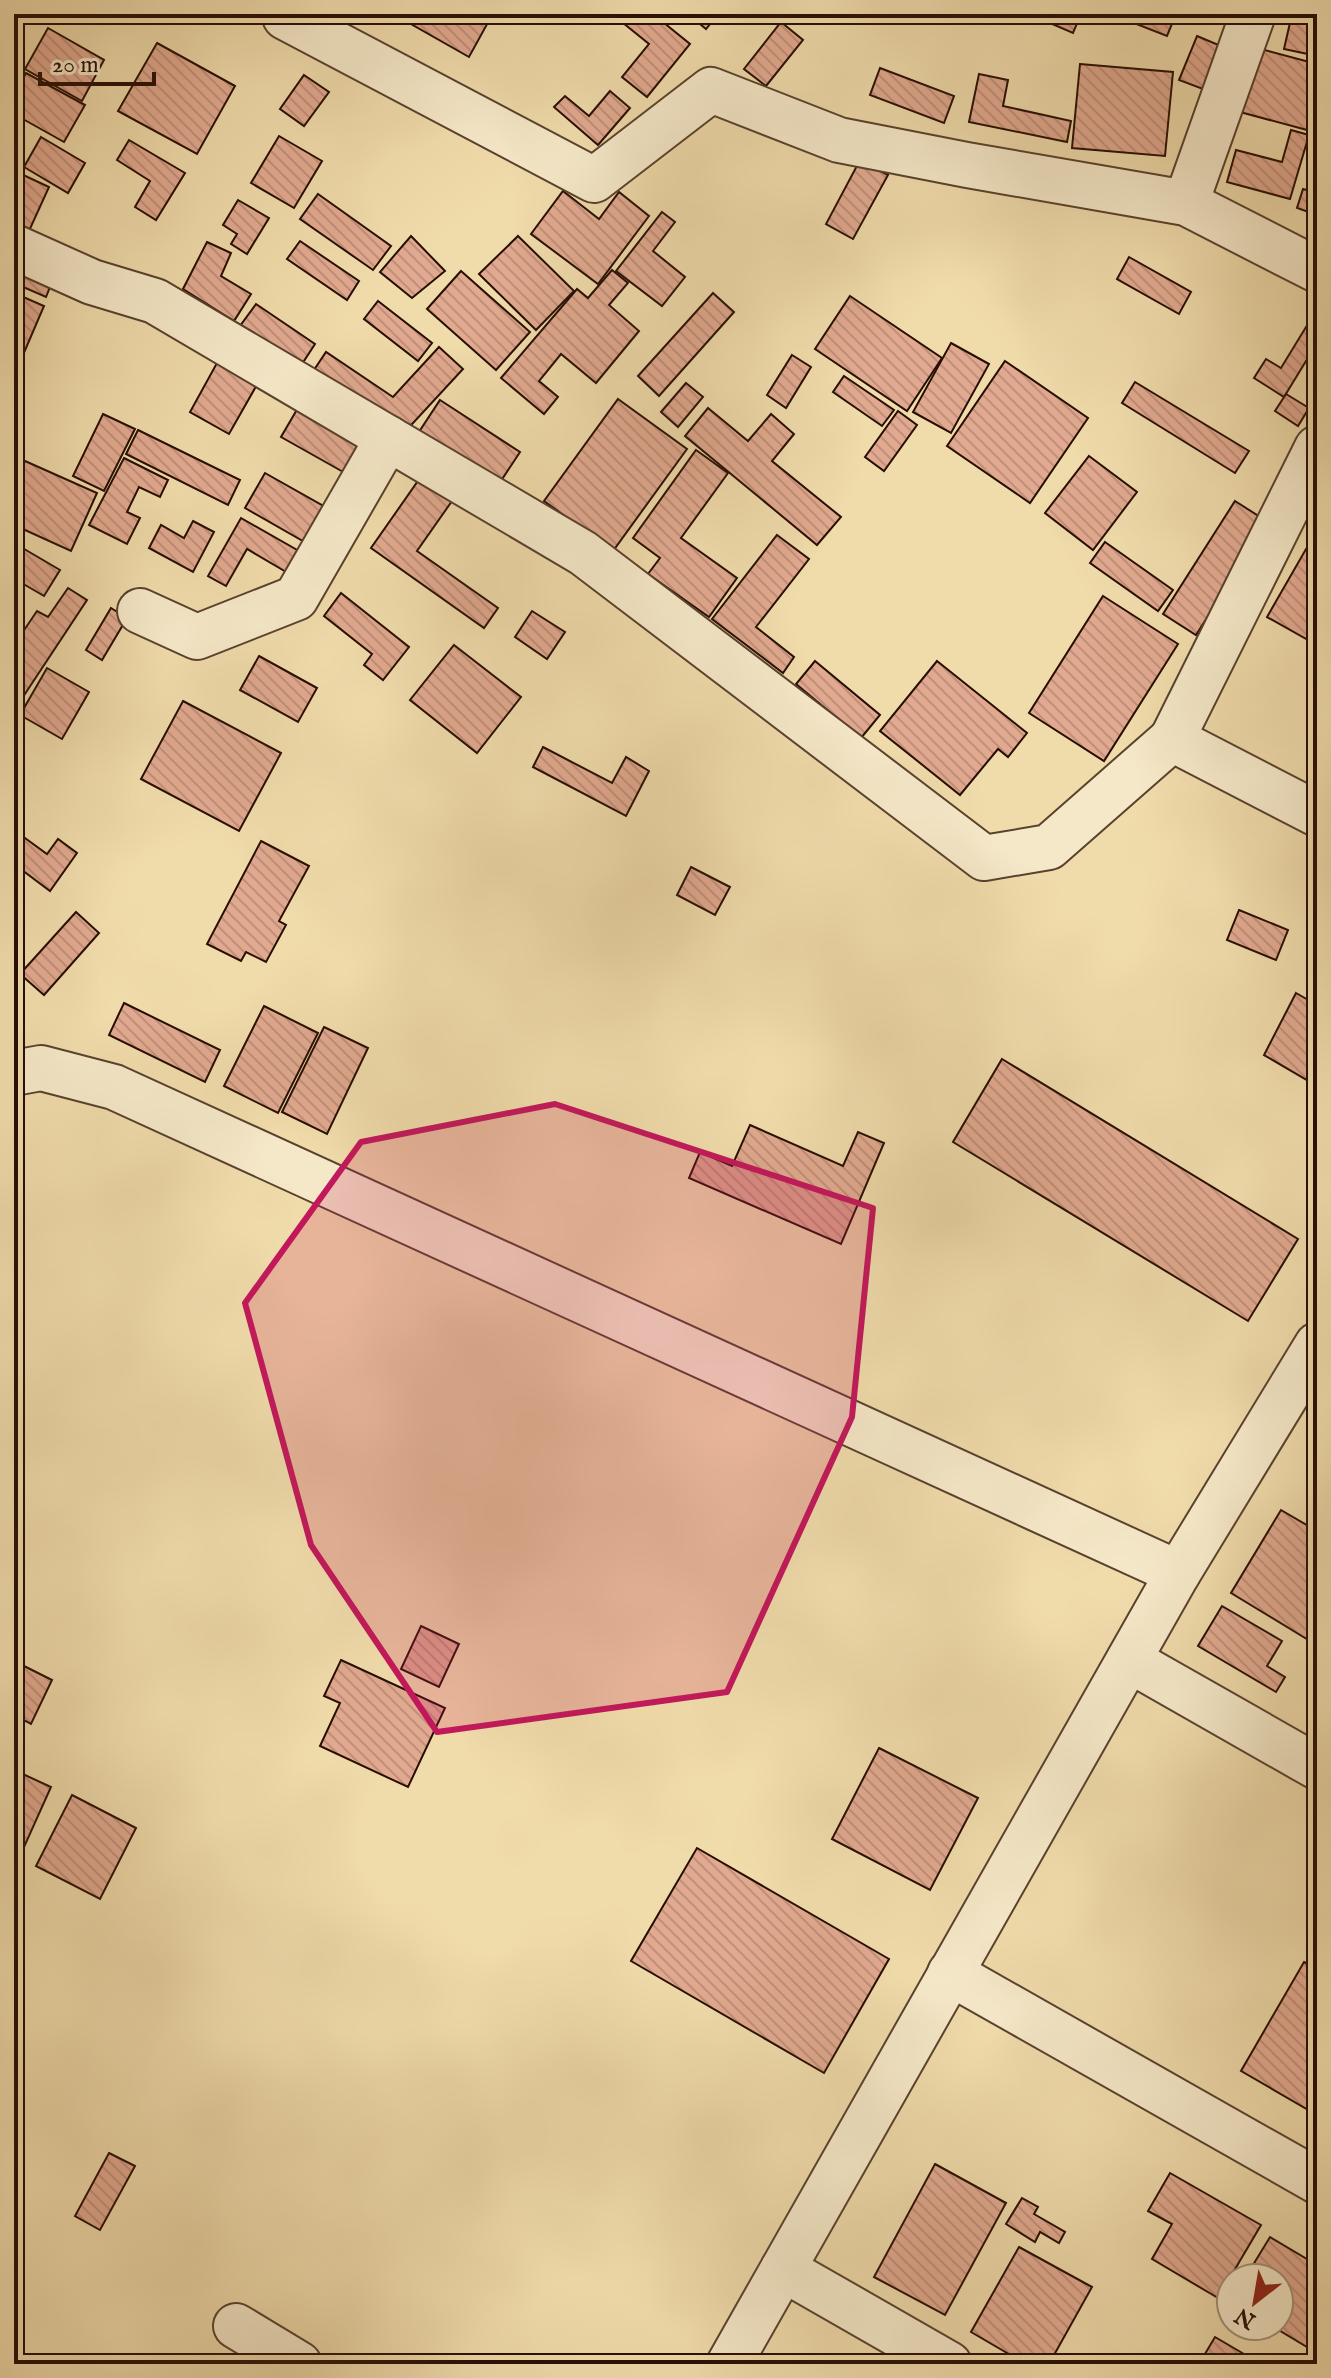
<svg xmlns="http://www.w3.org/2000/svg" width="1331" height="2378" viewBox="0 0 1331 2378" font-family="'IM FELL English',serif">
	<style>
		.building { fill: url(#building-back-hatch); stroke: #270e04; stroke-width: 2 }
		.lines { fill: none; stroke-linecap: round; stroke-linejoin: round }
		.minor-casing { stroke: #59412e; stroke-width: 48 }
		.minor { stroke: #f5e8c8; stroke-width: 44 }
		.marked { fill: #c2185b; fill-opacity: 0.2; stroke: #c2185b; stroke-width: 6; stroke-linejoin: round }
	</style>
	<defs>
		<pattern id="building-back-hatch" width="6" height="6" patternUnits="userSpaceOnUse" patternTransform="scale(2)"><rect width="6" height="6" fill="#e1a98f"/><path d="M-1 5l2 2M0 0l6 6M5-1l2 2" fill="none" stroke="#c1907a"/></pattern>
	</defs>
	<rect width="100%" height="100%" fill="#f0dbab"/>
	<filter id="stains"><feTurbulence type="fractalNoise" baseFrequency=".0025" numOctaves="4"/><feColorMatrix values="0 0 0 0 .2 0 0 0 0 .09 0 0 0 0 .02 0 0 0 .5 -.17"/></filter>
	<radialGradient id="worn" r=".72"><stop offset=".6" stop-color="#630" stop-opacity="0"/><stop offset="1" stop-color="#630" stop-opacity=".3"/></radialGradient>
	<g class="building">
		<path d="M398,14H485L491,17L469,57L397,16Z"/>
		<path d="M612,14H653L690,44L647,97L622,77L649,44Z"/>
		<path d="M688,14H718L706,29Z"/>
		<path d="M1029,14H1081L1073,33Z"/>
		<path d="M1111,14H1176L1167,36Z"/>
		<path d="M1292,14H1317V56L1284,49Z"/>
		<path d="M781,22L803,40L766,86L744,69Z"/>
		<path d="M48,28L104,60L82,101L25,69Z"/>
		<path d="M1197,36L1221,46L1203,89L1179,80Z"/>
		<path d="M157,43L235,86L197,154L118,111Z"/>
		<path d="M1257,48L1317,64V91L1307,130L1240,112Z"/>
		<path d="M1080,64L1173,72L1165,156L1072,148Z"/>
		<path d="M880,68L954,96L944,123L870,95Z"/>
		<path d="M26,73L85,105L64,142L14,114V95Z"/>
		<path d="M979,74L1008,80L1003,106L1071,121L1067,142L969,122Z"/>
		<path d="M304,75L329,92L304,126L280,109Z"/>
		<path d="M610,91L630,108L598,145L554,107L565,96L589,116Z"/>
		<path d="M1291,130L1309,135L1290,199L1227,182L1236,150L1282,162Z"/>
		<path d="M279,136L322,161L294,208L251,183Z"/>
		<path d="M41,137L85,163L68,193L24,167Z"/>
		<path d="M129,140L185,173L156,220L135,207L150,181L117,160Z"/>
		<path d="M860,160L888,175L853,239L826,224Z"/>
		<path d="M19,173L49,187L24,242L14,238V183Z"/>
		<path d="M1303,189L1317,193V215L1297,208Z"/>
		<path d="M563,191L599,219L619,192L649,216L598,284L531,234Z"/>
		<path d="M318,194L391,246L373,270L300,219Z"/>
		<path d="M238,200L269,218L247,254L231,244L237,234L223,225Z"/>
		<path d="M662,212L675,222L653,251L685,277L662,306L616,271Z"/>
		<path d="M411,236L445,271L412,298L380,272Z"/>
		<path d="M518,236L574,291L536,330L479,274Z"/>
		<path d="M300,241L359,281L347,300L287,259Z"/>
		<path d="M207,242L231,253L221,276L251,294L234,321L183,289Z"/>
		<path d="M1129,257L1191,292L1179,314L1117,279Z"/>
		<path d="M14,260L54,277L46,297L14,283Z"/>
		<path d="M612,270L628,283L609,305L639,331L596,383L561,354L539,381L558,397L544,414L501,378L577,289L588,298Z"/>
		<path d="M461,271L530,332L496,370L427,309Z"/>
		<path d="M14,293L44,306L14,376Z"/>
		<path d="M713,293L734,312L659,396L638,376Z"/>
		<path d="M850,296L942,358L907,411L815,349Z"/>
		<path d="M378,301L432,343L418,361L364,319Z"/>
		<path d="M256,304L315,344L300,367L240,326Z"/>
		<path d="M1317,309V343L1284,397L1254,378L1266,359L1281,368Z"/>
		<path d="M951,343L989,364L951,433L913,412Z"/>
		<path d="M439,347L463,369L402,435L310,376L326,352L393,397Z"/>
		<path d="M223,352L263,374L229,434L190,412Z"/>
		<path d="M792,355L811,367L786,408L767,395Z"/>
		<path d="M1005,361L1088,418L1030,503L947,446Z"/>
		<path d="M844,376L894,410L882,426L833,392Z"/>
		<path d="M1135,382L1249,451L1235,473L1122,403Z"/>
		<path d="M686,383L703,397L678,427L661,412Z"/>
		<path d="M1286,394L1309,408L1298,426L1275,411Z"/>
		<path d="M618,399L687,449L613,551L544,501Z"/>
		<path d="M440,400L520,452L493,493L413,441Z"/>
		<path d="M299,406L362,442L345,473L281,437Z"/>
		<path d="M708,408L748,441L771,414L794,434L772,461L841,517L817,545L685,436Z"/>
		<path d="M898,411L917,425L884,471L865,457Z"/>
		<path d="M103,414L135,429L104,491L73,476Z"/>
		<path d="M138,430L240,480L228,505L126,454Z"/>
		<path d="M696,450L728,473L681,538L737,578L709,617L648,574L660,558L633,538Z"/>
		<path d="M1089,456L1137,492L1093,550L1045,513Z"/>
		<path d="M124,458L168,480L160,497L139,487L127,512L140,518L127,544L89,525Z"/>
		<path d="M25,461L97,493L71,551L14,525V485Z"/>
		<path d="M265,473L336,513L315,548L245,508Z"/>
		<path d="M420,478L452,501L417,551L498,608L484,628L371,548Z"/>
		<path d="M1235,501L1268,522L1196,635L1163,614Z"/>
		<path d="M241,518L306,555L293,576L247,549L226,586L208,576Z"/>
		<path d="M193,521L214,532L193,572L149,548L161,525L184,538Z"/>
		<path d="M777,535L809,559L756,627L794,657L783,673L712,619Z"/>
		<path d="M1105,542L1173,590L1158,611L1090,563Z"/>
		<path d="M14,543L60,570L44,596L20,582L14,592Z"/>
		<path d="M1306,549L1317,555V645L1267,617Z"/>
		<path d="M68,588L87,600L15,709L14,645L37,611L48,617Z"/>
		<path d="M341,593L409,647L383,680L364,665L372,654L324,616Z"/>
		<path d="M1103,596L1178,644L1104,761L1029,713Z"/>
		<path d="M111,608L127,618L102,660L86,650Z"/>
		<path d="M532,611L565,632L547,659L515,637Z"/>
		<path d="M454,645L521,697L477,753L410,700Z"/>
		<path d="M259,656L317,688L298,722L240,690Z"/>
		<path d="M815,661L880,715L861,738L796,684Z"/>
		<path d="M937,661L1027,733L1008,757L998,749L960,795L880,731Z"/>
		<path d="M47,668L89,692L62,739L20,715Z"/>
		<path d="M183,701L281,753L239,831L141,779Z"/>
		<path d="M543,747L612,783L626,757L649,771L626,816L533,767Z"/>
		<path d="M14,830L47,854L58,839L77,853L50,891L14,864Z"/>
		<path d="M261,841L309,866L279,921L286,925L266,962L246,952L241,961L207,944Z"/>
		<path d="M691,867L730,887L715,915L677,895Z"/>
		<path d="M1239,910L1288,930L1276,960L1227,940Z"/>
		<path d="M76,912L99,933L44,995L20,974Z"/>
		<path d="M1296,993L1317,1005V1086L1264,1055Z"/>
		<path d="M124,1003L220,1050L205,1082L109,1035Z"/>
		<path d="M264,1006L318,1033L278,1113L224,1086Z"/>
		<path d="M324,1027L368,1048L327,1134L282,1112Z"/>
		<path d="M1002,1059L1298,1239L1248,1321L953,1142Z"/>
		<path d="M750,1125L843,1166L858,1132L884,1143L841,1244L689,1178L700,1152L732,1166Z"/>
		<path d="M1281,1510L1317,1531L1315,1644L1231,1593Z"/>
		<path d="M1222,1606L1282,1641L1267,1666L1285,1677L1276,1692L1198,1646Z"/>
		<path d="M421,1626L459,1644L439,1687L401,1669Z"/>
		<path d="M341,1660L445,1708L408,1787L320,1746L340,1703L324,1696Z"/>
		<path d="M14,1661L52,1680L31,1724L14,1715Z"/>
		<path d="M879,1748L978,1798L930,1890L832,1839Z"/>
		<path d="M14,1770L51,1787L20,1856L14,1853Z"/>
		<path d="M72,1795L136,1828L100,1899L36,1866Z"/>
		<path d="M697,1848L889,1959L824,2073L631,1961Z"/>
		<path d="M1304,1962L1317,1969V2115L1241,2071Z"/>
		<path d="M109,2153L135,2166L100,2230L75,2216Z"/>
		<path d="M935,2164L1006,2203L945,2315L874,2277Z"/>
		<path d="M1170,2173L1261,2225L1218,2298L1152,2259L1172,2224L1148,2211Z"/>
		<path d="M1022,2198L1038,2207L1034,2214L1065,2232L1059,2243L1040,2232L1035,2242L1006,2224Z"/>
		<path d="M1270,2237L1317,2265V2353L1272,2326H1279V2278H1245Z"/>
		<path d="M1019,2247L1092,2287L1049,2364H1026L971,2332Z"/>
		<path d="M1215,2337L1261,2364H1199Z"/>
	</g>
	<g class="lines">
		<g class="minor-casing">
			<g id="minor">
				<path d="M285,17L594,180L711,90L839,140L967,165L1186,203L1317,270"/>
				<path d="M1186,203L1253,14"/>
				<path d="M14,247L92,282L155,301L583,553L984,858L1049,847L1172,739L1317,814"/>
				<path d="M140,611L197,637L296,598L388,438"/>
				<path d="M1172,739L1317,448"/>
				<path d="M14,1073L41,1068L114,1087L1178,1573"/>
				<path d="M1129,1660L1317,1767"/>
				<path d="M950,1973L1317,2181"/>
				<path d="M783,2269L949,2364"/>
				<path d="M236,2326L299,2364"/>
				<path d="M729,2364L1178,1573L1317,1345"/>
			</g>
		</g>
		<use href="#minor" class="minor"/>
	</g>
	<path class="marked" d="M555,1104L873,1208L852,1417L727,1692L437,1732L311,1545L245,1303L361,1142Z"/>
	<rect width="1331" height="2378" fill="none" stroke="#f0dbab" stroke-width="48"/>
	<rect x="16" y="16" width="1299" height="2346" fill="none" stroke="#270e04" stroke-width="4"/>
	<rect x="24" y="24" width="1283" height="2330" fill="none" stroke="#270e04" stroke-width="2"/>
	<g transform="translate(1255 2302) rotate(211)"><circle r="38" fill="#f5e8c8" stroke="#a3917a" stroke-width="2"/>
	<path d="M0-6L14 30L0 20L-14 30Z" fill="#8f2418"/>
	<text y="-12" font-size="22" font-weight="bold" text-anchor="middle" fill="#270e04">N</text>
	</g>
	<path d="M40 72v12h114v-12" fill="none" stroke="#270e04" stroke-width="4"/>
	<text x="52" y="72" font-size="24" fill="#270e04" stroke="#f5e8c8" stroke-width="6" paint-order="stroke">20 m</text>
	<rect width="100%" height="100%" filter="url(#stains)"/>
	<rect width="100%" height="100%" fill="url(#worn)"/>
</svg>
